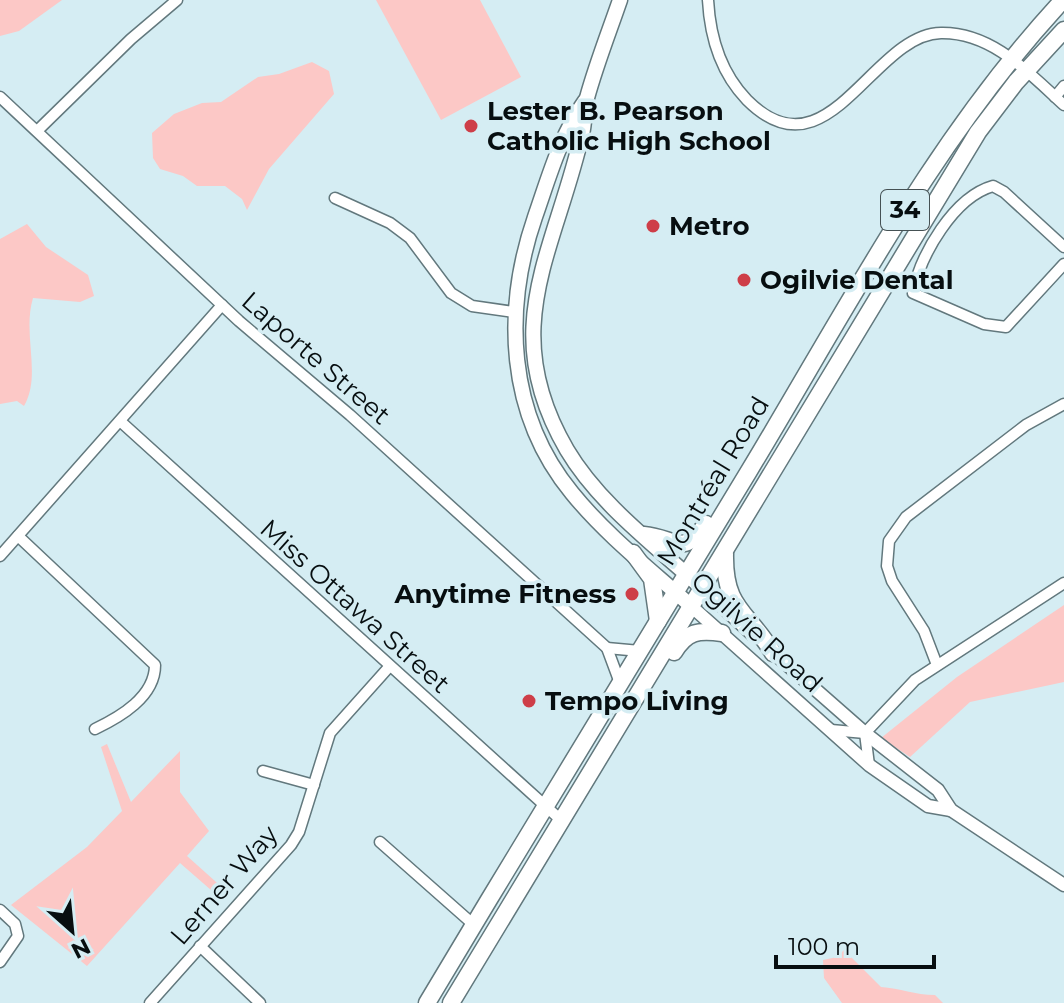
<svg xmlns="http://www.w3.org/2000/svg" width="1064" height="1003" viewBox="0 0 1064 1003" font-family="Montserrat,sans-serif">
	<style>
		.green { fill: #fcc8c6 }
		.lines { fill: none; stroke-linecap: round; stroke-linejoin: round }
		.minor-casing { stroke: #62787d; stroke-width: 13 }
		.tertiary-casing { stroke: #62787d; stroke-width: 15 }
		.secondary-casing { stroke: #62787d; stroke-width: 17 }
		.primary-casing { stroke: #62787d; stroke-width: 19 }
		.minor { stroke: #fff; stroke-width: 10 }
		.tertiary { stroke: #fff; stroke-width: 12 }
		.secondary { stroke: #fff; stroke-width: 14 }
		.primary { stroke: #fff; stroke-width: 16 }
		.poi-dot { fill: #ce3e48; stroke: #d5edf3; stroke-width: 3 }
		.labels { text-anchor: middle; stroke-width: 7; stroke-linejoin: round; paint-order: stroke }
		.shield { fill: #d5edf3; stroke: #455154; stroke-width: 2 }
		.shield-label { font-size: 24px; font-weight: bold; fill: #070e10 }
		.poi-label { font-size: 26px; font-weight: bold; fill: #070e10; stroke: #d5edf3; text-anchor: start }
		.street-label { font-size: 26px; fill: #070e10; stroke: #d5edf3 }
	</style>
	<rect width="100%" height="100%" fill="#d5edf3"/>
	<g class="green">
		<path d="M0,0H62L19,31L0,36Z"/>
		<path d="M376,0H480L521,77L441,120Z"/>
		<path d="M312,62L329,71L334,94L269,169L247,210L242,199L225,186H197L183,176L160,169L153,158L152,133L174,114L202,103L221,102L258,77L279,74Z"/>
		<path d="M27,224L46,247L88,275L94,296L80,302L33,298C22,335 42,375 24,406L17,401L0,404V239Z"/>
		<path d="M1064,605V682L970,702L910,757L881,738L957,677Z"/>
		<path d="M107,744L131,802L180,751V792L209,831L187,856L225,890L219,897L180,863L87,966L11,905L87,847L122,811L101,747Z"/>
		<path d="M844,950L881,987C900,988 915,995 935,995L943,1003H842L824,978L823,960L837,957Z"/>
	</g>
	<g class="lines">
		<g class="minor-casing">
			<g id="minor">
				<path d="M708,0C710,37 721,73 747,100C828,181 872,34 941,33C992,32 1029,73 1064,105"/>
				<path d="M0,97L239,321L350,415L607,648L620,683"/>
				<path d="M1055,97L1064,86"/>
				<path d="M37,131L131,39L177,0"/>
				<path d="M335,198L390,223L410,238L451,293L472,306L514,312"/>
				<path d="M1064,247L1004,192L993,186C954,197 920,255 913,293L984,324L1006,327L1064,264"/>
				<path d="M120,421L562,821"/>
				<path d="M18,536L155,665C155,697 120,717 95,729"/>
				<path d="M0,556L222,305"/>
				<path d="M607,648L640,651"/>
				<path d="M937,665L924,631L892,581L887,566L889,541L906,517L1026,425L1064,404"/>
				<path d="M831,730L865,733"/>
				<path d="M869,765L865,733L915,680L1064,583"/>
				<path d="M263,771L314,785"/>
				<path d="M380,842L474,925"/>
				<path d="M0,910L15,924L18,936L0,962"/>
				<path d="M200,946L260,1003"/>
				<path d="M150,1003L291,845L299,832L330,733L389,667"/>
			</g>
		</g>
		<g class="tertiary-casing">
			<g id="tertiary">
				<path d="M703,589L753,635"/>
				<path d="M691,606L869,765L928,806L951,810"/>
				<path d="M767,647L865,733L938,790L951,810L1064,885"/>
			</g>
		</g>
		<g class="secondary-casing">
			<g id="secondary">
				<path d="M620,0C609,32 596,65 587,98C584,110 585,122 582,134C555,252 496,329 567,450C599,504 656,546 703,589"/>
				<path d="M585,101C560,136 549,177 535,217C503,310 507,414 572,493C606,535 651,570 691,606"/>
			</g>
		</g>
		<g class="primary-casing">
			<g id="primary">
				<path d="M644,535C676,538 682,558 706,524"/>
				<path d="M633,553L652,579L658,621"/>
				<path d="M725,554C724,609 747,610 773,653"/>
				<path d="M674,652C687,631 698,630 722,633"/>
				<path d="M427,1003C533,825 642,649 749,471C847,309 933,140 1063,0"/>
				<path d="M451,1003L978,132L1016,82L1064,30"/>
			</g>
		</g>
		<use href="#minor" class="minor"/>
		<use href="#tertiary" class="tertiary"/>
		<use href="#secondary" class="secondary"/>
		<use href="#primary" class="primary"/>
	</g>
	<g class="poi-dot">
		<circle cx="471" cy="126" r="8"/>
		<circle cx="653" cy="226" r="8"/>
		<circle cx="744" cy="280" r="8"/>
		<circle cx="632" cy="594" r="8"/>
		<circle cx="529" cy="701" r="8"/>
	</g>
	<g class="labels">
		<rect class="shield" x="881" y="190" width="48" height="40" rx="6"/>
		<g class="shield-label">
			<text x="905" y="218">34</text>
		</g>
		<g class="poi-label">
			<text x="487" y="120">Lester B. Pearson<tspan x="487" dy="30">Catholic High School</tspan></text>
			<text x="669" y="235">Metro</text>
			<text x="760" y="289">Ogilvie Dental</text>
			<text x="616" y="603" text-anchor="end">Anytime Fitness</text>
			<text x="545" y="710">Tempo Living</text>
		</g>
		<g class="street-label">
			<text transform="translate(316 358) rotate(41)" y="9">Laporte Street</text>
			<text transform="translate(713 481) rotate(-59)" y="9">Montréal Road</text>
			<text transform="translate(355 606) rotate(42)" y="9">Miss Ottawa Street</text>
			<text transform="translate(757 632) rotate(42)" y="9">Ogilvie Road</text>
			<text transform="translate(224 885) rotate(-49)" y="9">Lerner Way</text>
		</g>
	</g>
	<g transform="translate(72 931) rotate(153)" stroke="#d5edf3" stroke-width="6" paint-order="stroke">
	<path d="M0-6L14 30L0 20L-14 30Z" fill="#070e10"/>
	<text y="-12" font-size="22" font-weight="bold" text-anchor="middle" fill="#070e10">N</text>
	</g>
	<path d="M776 955v12h158v-12" fill="none" stroke="#070e10" stroke-width="4"/>
	<text x="788" y="955" font-size="24" fill="#070e10" stroke="#d5edf3" stroke-width="6" paint-order="stroke">100 m</text>
</svg>
